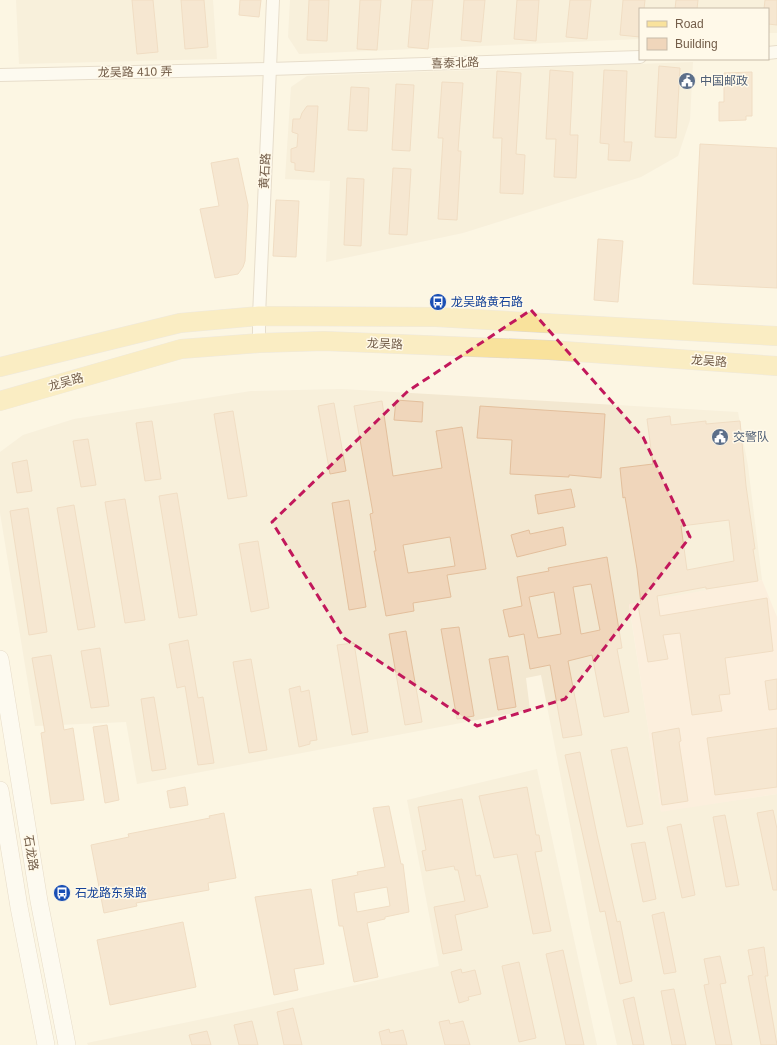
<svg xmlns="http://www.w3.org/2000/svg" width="777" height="1045" viewBox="0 0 777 1045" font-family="Arial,'Noto Sans SC',sans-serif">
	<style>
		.residential { fill: #f3e8d1 }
		.commercial { fill: #fce6d6 }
		.building { fill: #f0d6bb; stroke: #e3bf9c; fill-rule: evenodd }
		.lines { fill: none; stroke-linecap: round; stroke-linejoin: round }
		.minor-casing { stroke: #cfc0ad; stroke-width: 14 }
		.secondary-casing { stroke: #d0bea7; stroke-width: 18 }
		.primary-casing { stroke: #ddd8d3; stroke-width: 20 }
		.minor { stroke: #fff; stroke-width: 12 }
		.secondary { stroke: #fff; stroke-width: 17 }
		.primary { stroke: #f9e29c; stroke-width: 19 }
		.marked { fill: none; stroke: #c2185b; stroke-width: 3; stroke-dasharray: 8 5; stroke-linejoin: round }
		.labels { text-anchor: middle; stroke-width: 3; stroke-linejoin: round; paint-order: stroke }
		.street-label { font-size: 12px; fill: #735d49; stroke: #fff9e9 }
		.service-label { font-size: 12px; fill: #4e5e75; stroke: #fff9e9; text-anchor: start }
		.transit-label { font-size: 12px; fill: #164399; stroke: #fff9e9; text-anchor: start }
	</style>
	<rect width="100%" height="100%" fill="#fcf5e3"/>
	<g class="residential">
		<path d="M16,0H213L217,59L19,64Z"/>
		<path d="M290,0H777V33H768V9H640V39L299,54L288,37Z"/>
		<path d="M693,62L690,120L678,156L641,177L463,233L326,262L330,181L285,179L291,87L307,76Z"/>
		<path d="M342,389L738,412L748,466L762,580L629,605L661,811L777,794V1045H617L590,928L541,675L526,678L530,710L137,784L126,722L35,726L0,513V452L23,435L74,419L251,391Z"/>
		<path d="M537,769L597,1045H88L87,1043L256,1008L439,966L407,800Z"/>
	</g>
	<path class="commercial" d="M762,580L777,617V794L661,812L629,604Z"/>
	<g class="building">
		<path d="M132,0H153L158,52L137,54Z"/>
		<path d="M181,0H204L208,47L185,49Z"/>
		<path d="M240,0H261L259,17L239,15Z"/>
		<path d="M309,0H329L327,41L307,40Z"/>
		<path d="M360,0H381L377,50L357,49Z"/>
		<path d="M412,0H433L428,49L408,47Z"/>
		<path d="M464,0H485L481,42L461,40Z"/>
		<path d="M517,0H539L536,41L514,39Z"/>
		<path d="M570,0H591L587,39L566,37Z"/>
		<path d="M623,0H645L644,9H640V37L620,35Z"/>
		<path d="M676,0H698L697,9H675Z"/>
		<path d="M765,0H777V25L768,24V9H764Z"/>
		<path d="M659,66L680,68L676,138L655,137Z"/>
		<path d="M550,70L573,72L570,135H578L576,178L554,177L556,139H546Z"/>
		<path d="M604,70L627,71L624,142H632L630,161L608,160L609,144L600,143Z"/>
		<path d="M497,71L521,73L516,154L525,155L523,194L500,193L502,138H493Z"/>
		<path d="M752,72V116H746V120L719,121V102H724V73Z"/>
		<path d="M442,82L463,83L458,151H461L457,220L438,219L443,138H438Z"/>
		<path d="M396,84L414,85L410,151L392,150Z"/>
		<path d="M351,87L369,88L367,131L348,130Z"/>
		<path d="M307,106H318L314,172L295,170V163L291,162V149L297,147L298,134L292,132L293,119H300L302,113Z"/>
		<path d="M700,144L777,148V288L693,284Z"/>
		<path d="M238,158L248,205L245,261L243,267L238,274L215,278L200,209L219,206L211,163Z"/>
		<path d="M393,168L411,169L407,235L389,234Z"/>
		<path d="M347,178L364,179L361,246L344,245Z"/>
		<path d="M276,200L299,201L296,257L273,256Z"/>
		<path d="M598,239L623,241L618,302L594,300Z"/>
		<path d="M396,400L423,402L422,422L394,420Z"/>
		<path d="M382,401L393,476L442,468L436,431L462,427L486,569L447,575L451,597L413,603L414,611L386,616L374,551H376L370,514L373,513L354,406ZM450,537L455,566L408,573L403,545Z"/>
		<path d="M334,403L346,471L330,474L318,406Z"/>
		<path d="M480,406L605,414L601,478L569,475V477L510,474L512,440L477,438Z"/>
		<path d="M233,411L247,496L228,499L214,414Z"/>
		<path d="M670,416L671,425L706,421V424L740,421L746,486L755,549H753L758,581L706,589V587L657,596L660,616L767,598L773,651L725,658L730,694L719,695L722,711L692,715L680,633L663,635L668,659L648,662L638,605L641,604L637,569L625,497L623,498L620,468L653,464L647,419ZM729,520L734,561L687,570L681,526Z"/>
		<path d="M152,421L161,479L145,481L136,423Z"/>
		<path d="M88,439L96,485L81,487L73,441Z"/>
		<path d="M27,460L32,491L17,493L12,463Z"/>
		<path d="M571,489L575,507L538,514L535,495Z"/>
		<path d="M177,493L197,615L179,618L159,496Z"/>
		<path d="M125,499L145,620L125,623L105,502Z"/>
		<path d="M349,500L366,607L349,610L332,503Z"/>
		<path d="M74,505L95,627L78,630L57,508Z"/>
		<path d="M28,508L47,632L29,635L10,511Z"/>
		<path d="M563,527L566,545L517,557L511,535L529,530L530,534Z"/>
		<path d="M258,541L269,608L251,612L239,544Z"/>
		<path d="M607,557L622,648L617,649L629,712L604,717L592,655L568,661L582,735L563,738L550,665L530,669L524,634L509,637L503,610L522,606L517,577L549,571L548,568ZM591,584L600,630L581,634L573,587ZM554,592L561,634L538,638L529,597Z"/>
		<path d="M459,627L474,716L457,719L441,629Z"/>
		<path d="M406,631L422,722L405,725L389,634Z"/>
		<path d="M188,640L198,698L203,697L214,763L198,765L185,686L177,688L169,644Z"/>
		<path d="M354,643L368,732L352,735L337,645Z"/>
		<path d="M100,648L109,706L91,708L81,651Z"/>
		<path d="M51,655L64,730L73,728L84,800L51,804L41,733L45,732L32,658Z"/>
		<path d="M508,656L516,707L498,710L489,659Z"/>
		<path d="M251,659L267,750L249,753L233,662Z"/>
		<path d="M777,679V709L769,710L765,681Z"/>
		<path d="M300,686L301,692L309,690L317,740L310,741V744L299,747L289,689Z"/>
		<path d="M154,697L166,769L152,771L141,699Z"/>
		<path d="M107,725L119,800L105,803L93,727Z"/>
		<path d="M679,728L681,741L679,742L688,801L662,805L652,733Z"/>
		<path d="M777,728V787L715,795L707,738Z"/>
		<path d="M627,747L643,824L627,827L611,750Z"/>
		<path d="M580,752L597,835L617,922L620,921L632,981L620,984L605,911L600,912L565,755Z"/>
		<path d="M185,787L188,805L170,808L167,791Z"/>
		<path d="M527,787L536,835H539L542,851L535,852L551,931L533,934L517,854L494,858L479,796Z"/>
		<path d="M462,799L476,876L480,875L488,907L455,915L462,950L443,954L434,907L465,901L458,870H455L454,866L426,871L422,851L426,850L418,807Z"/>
		<path d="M389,806L401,864H403L409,912L385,917V919L367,923L378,977L354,982L343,926H339L332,880L358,875L357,872L385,867L373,808ZM387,887L390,906L357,912L354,893Z"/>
		<path d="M773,810L777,829V890H773L757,813Z"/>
		<path d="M224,813L236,878L208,883L209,890L136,903L137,906L104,913L91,845L129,837L128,834L210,818L209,816Z"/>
		<path d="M725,815L739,885L726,887L713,817Z"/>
		<path d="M681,824L695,895L682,898L667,827Z"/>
		<path d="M645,842L656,899L643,902L631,844Z"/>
		<path d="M311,889L324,964L294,969L298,990L274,995L255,897Z"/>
		<path d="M664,912L676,972L664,974L652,915Z"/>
		<path d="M183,922L196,987L110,1005L97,940Z"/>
		<path d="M764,947L768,976H765L777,1045H761L748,976L753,975L748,950Z"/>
		<path d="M563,950L584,1045H566L563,1031L546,954Z"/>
		<path d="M720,956L726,983L720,984L732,1045H716L704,985L709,984L704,959Z"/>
		<path d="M519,962L536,1038L519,1042L502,966Z"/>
		<path d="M461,969L462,973L475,970L481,994L468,997L469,1000L459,1003L451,972Z"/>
		<path d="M674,989L686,1045H672L661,991Z"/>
		<path d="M634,997L644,1045H633L623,1000Z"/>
		<path d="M293,1008L302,1045H284L277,1012Z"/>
		<path d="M449,1020L450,1024L463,1021L470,1045H445L439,1022Z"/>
		<path d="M252,1021L258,1045H239L234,1025Z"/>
		<path d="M389,1029L390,1033L403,1030L407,1045H382L379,1032Z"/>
		<path d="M207,1031L211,1045H192L189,1035Z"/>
	</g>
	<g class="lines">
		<g class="minor-casing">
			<g id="minor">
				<path d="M768,53L777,52"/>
				<path d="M0,75L270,69L640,57"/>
				<path d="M259,343V316L273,0"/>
			</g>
		</g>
		<g class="secondary-casing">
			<g id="secondary">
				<path d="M0,659L39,901L67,1045"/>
				<path d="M0,790L19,907L46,1045"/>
			</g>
		</g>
		<g class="primary-casing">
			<g id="primary">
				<path d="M0,367L180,323L259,316L436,317L777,336"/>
				<path d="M0,401L181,349L259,343L324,341L549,350L777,366"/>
			</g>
		</g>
		<use href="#minor" class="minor"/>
		<use href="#secondary" class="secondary"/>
		<use href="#primary" class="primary"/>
	</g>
	<path d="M0 0H777V1045H0ZM531,310L643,437L690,537L565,699L477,726L344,638L272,522L408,391Z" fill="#fcf5e3" fill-opacity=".55" fill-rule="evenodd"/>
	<path class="marked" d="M531,310L643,437L690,537L565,699L477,726L344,638L272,522L408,391Z"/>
	<defs>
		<g id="civic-disc" transform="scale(0.9)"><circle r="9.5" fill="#5c6f8a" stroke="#fff9e9"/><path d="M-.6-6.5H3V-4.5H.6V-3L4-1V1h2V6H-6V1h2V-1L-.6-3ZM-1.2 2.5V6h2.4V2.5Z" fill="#fff"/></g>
		<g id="bus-disc" transform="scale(0.9)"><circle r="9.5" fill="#1a4fb4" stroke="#fff9e9"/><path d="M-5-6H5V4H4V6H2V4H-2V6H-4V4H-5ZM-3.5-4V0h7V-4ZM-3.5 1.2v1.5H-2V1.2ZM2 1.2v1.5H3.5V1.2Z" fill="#fff"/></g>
	</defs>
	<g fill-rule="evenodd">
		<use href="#civic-disc" x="687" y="81"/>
		<use href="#bus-disc" x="438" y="302"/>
		<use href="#civic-disc" x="720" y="437"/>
		<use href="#bus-disc" x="62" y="893"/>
	</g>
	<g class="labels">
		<g class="street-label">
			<text transform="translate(455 63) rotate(-2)" y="4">喜泰北路</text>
			<text transform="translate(135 72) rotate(-1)" y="4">龙吴路 410 弄</text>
			<text transform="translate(265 171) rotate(-87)" y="4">黄石路</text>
			<text transform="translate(385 344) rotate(2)" y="4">龙吴路</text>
			<text transform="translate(709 361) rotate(4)" y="4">龙吴路</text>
			<text transform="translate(66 382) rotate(-16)" y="4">龙吴路</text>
			<text transform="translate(31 853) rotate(81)" y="4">石龙路</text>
		</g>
		<g class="service-label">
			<text x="700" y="85">中国邮政</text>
			<text x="733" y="441">交警队</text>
		</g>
		<g class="transit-label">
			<text x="451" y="306">龙吴路黄石路</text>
			<text x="75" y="897">石龙路东泉路</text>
		</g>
	</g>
	<rect x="639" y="8" width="130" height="52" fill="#fff9e9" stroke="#c7bba9"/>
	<rect x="647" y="21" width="20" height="6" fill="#f9e29c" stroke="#c7bba9"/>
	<text x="675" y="28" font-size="12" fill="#735d49">Road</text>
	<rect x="647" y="38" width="20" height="12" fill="#f0d6bb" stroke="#c7bba9"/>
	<text x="675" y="48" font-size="12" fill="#735d49">Building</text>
</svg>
